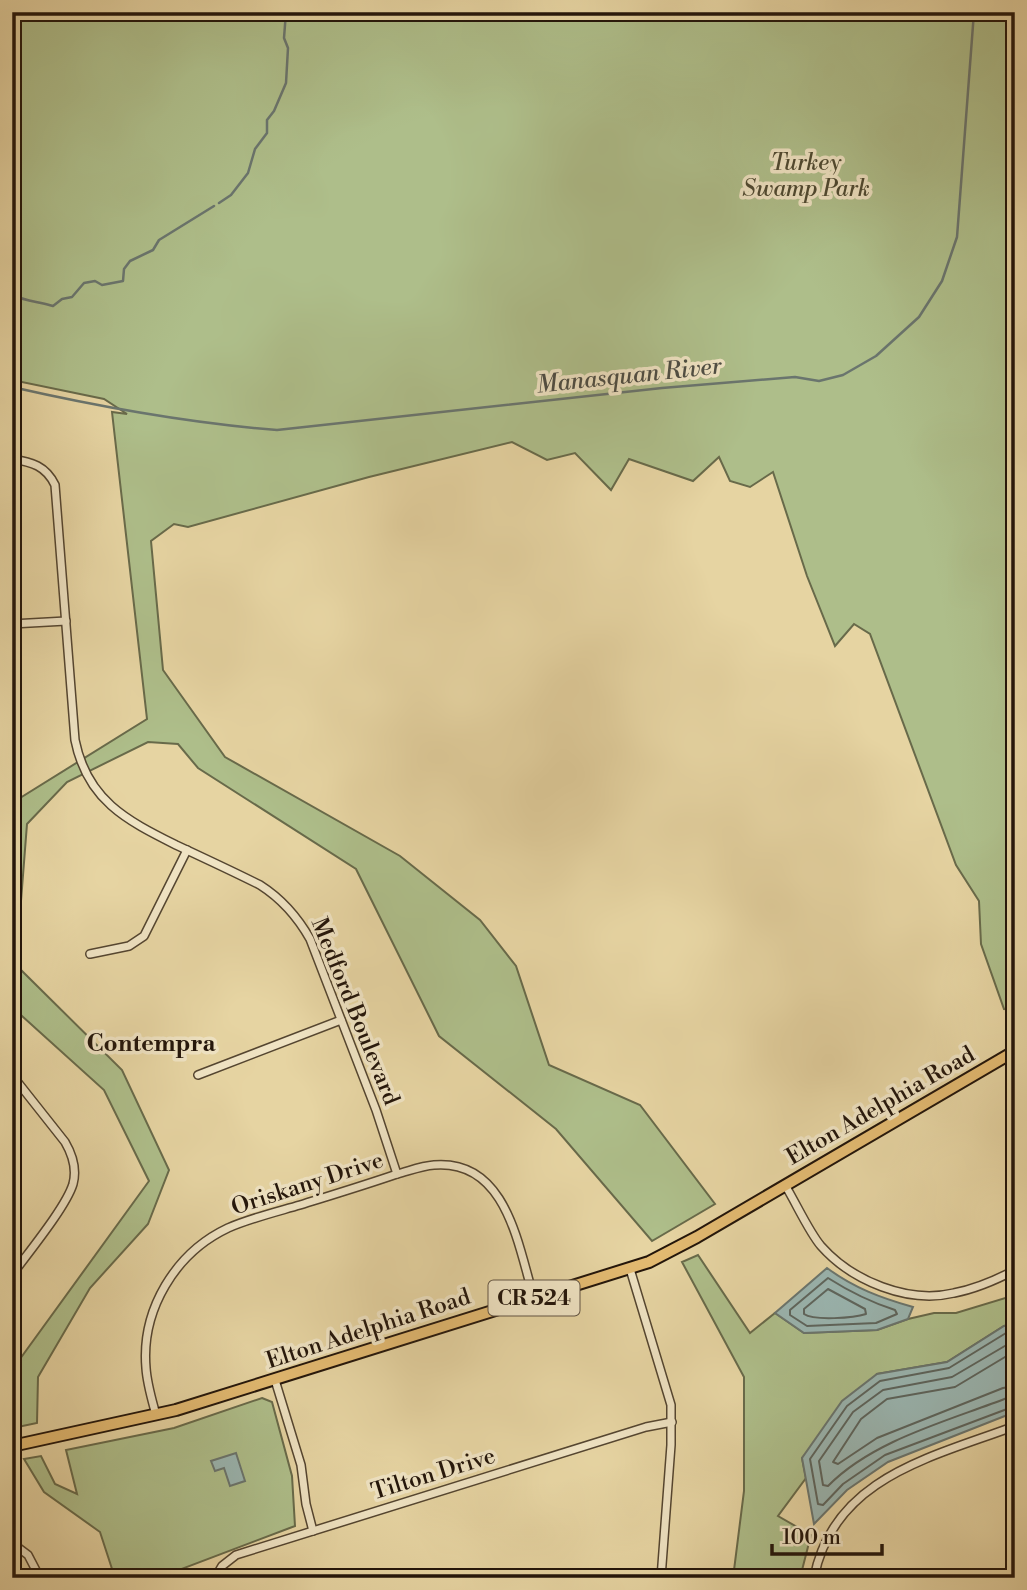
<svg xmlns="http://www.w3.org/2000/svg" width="1027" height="1590" viewBox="0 0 1027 1590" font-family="'Libre Bodoni',serif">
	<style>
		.green { fill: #aebe8a; stroke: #686a4a; stroke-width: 2 }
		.water { fill: #9ab5b0; stroke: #6a756e; stroke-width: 2 }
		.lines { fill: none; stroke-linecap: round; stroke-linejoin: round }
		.shore { stroke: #5e655d; stroke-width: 2 }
		.stream { stroke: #6a756e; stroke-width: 2.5 }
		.street-casing { stroke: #544530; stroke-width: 10 }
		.primary-casing { stroke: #23150a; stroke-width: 14 }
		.street { stroke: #efe3c3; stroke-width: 7 }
		.primary { stroke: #e3ba71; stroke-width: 10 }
		.labels { text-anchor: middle; stroke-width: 7; stroke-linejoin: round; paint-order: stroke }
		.shield { fill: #efe3c3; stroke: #605342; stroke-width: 2 }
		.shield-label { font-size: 21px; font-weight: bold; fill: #23150a }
		.park-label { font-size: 23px; font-style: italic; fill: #4d4830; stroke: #efe3c3 }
		.street-label { font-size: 23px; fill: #23150a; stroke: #efe3c3 }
		.water-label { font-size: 24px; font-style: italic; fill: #4d4d44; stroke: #efe3c3 }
		.neighbourhood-label { font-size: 24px; font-weight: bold; fill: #23150a; stroke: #efe3c3 }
	</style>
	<rect width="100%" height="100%" fill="#e6d4a2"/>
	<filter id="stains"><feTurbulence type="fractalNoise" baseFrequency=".00286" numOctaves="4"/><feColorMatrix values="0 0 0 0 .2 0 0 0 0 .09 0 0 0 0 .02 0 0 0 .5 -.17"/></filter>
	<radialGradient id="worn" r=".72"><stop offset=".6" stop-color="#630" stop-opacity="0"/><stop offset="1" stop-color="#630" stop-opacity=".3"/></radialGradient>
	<g class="green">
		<path d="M12,12H1015V1010L1004,1009L981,944L979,901L956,865L870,634L854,624L835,646L807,576L773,472L750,487L730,481L719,457L693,481L629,459L611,490L575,453L547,460L512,442L369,477L188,527L174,524L151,541L163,670L225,757L400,856L480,920L516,966L549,1065L640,1105L715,1204L652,1241L556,1129L439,1036L356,869L198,768L178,744L148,742L67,782L27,824L16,965L122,1070L169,1170L148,1224L90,1288L38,1377L37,1423L13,1428L12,1370L149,1181L104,1090L12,1007V803L147,719L112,412L127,414L104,399L12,380Z"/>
		<path d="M698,1255L750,1333L775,1313L804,1333L877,1330L908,1319L934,1313H956L1015,1295V1324L1004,1326L947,1362L877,1374L802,1458L806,1478L778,1516L811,1535L800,1578H733L744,1491V1377L682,1262Z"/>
		<path d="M262,1398L272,1402L292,1476L295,1526L176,1571L177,1575L170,1578H115L100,1532L44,1492L24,1459L41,1456L55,1484L77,1494L66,1450L174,1428Z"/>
	</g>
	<g class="water">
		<path d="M827,1268C854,1288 881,1298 913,1307L908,1319L877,1330L804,1333L775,1313Z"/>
		<path d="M1015,1324V1412L888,1462L847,1490L814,1524L802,1458L842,1401L877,1374L947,1362L1004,1326Z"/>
		<path d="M236,1453L245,1481L230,1486L224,1468L215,1471L211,1461Z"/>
	</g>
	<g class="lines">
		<g class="shore">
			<path d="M828,1278C850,1292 870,1302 895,1310L897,1314L876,1323L807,1326L790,1315V1310Z"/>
			<path d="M828,1289L865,1309L866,1314C854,1318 814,1321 804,1314V1309Z"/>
			<path d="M1015,1331L1006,1333L949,1368L880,1381L847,1406L810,1459L818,1504L823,1505L843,1484L885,1455L1015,1406"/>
			<path d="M1015,1340L952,1377L883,1390L853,1412L819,1461L823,1485L828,1486C873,1440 948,1421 1007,1398L1015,1397"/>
			<path d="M1015,1351L955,1387L887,1399L861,1419L833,1462L838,1464L877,1438L1003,1388L1015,1386"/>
		</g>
		<g class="stream">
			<path d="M219,203L231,195L248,173L255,149L267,133V120L274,111L286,83L288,48L284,38L286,12"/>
			<path d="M12,295C25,301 40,302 53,306L62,299L72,297L84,283L95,281L102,285L123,281L124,269L130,261L153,250L159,240L214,206"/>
			<path d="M12,387C100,407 188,423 277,430L662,388L795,377L819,381L843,375L876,356L919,317L942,281L957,237L974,12"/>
		</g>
		<g class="street-casing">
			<g id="street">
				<path d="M12,459C32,462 46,466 55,485L75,740C87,800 126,820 176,845C204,858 232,871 260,885C282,899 297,916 310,939L376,1110L397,1174"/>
				<path d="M12,624L66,621"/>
				<path d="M90,954L129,946L144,936L187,850"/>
				<path d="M12,1075L65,1142C72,1154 77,1169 73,1184C66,1207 28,1253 12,1275"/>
				<path d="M198,1075L341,1020"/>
				<path d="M785,1185C796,1203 809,1232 821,1246C852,1281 908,1304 954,1293C975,1289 996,1280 1015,1270"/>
				<path d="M630,1269L671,1405V1445L661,1578"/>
				<path d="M275,1380L301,1465L306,1504L313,1531"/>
				<path d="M156,1415C152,1400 147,1384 146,1368C141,1310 175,1253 228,1228C251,1218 276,1212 300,1205C332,1195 365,1185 397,1174C409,1171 421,1166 434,1165C507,1159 518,1246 534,1298"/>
				<path d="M12,1543L28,1555L40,1578"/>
				<path d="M215,1578L222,1566L236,1555L646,1427L672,1422"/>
				<path d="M814,1578C833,1477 933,1457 1015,1426"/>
			</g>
		</g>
		<g class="primary-casing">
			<path id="primary" d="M12,1446L176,1410L649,1262L697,1237L1015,1051"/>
		</g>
		<use href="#street" class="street"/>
		<use href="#primary" class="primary"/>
	</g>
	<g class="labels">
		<rect class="shield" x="488.5" y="1280.5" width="91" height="35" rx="5"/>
		<g class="shield-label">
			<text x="534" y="1305">CR 524</text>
		</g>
		<g class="park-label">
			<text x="806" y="170">Turkey<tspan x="806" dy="26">Swamp Park</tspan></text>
		</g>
		<g class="street-label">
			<text transform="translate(356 1011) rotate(68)" y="8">Medford Boulevard</text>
			<text transform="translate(880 1105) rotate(-30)" y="8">Elton Adelphia Road</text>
			<text transform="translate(307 1183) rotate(-18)" y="8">Oriskany Drive</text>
			<text transform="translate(368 1328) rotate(-18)" y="8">Elton Adelphia Road</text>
			<text transform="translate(433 1473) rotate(-17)" y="8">Tilton Drive</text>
		</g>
		<g class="water-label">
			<text transform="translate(629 375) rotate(-6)" y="8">Manasquan River</text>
		</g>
		<g class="neighbourhood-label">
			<text x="151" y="1051">Contempra</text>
		</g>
	</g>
	<rect width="1027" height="1590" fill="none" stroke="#e6d4a2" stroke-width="42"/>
	<rect x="14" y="14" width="999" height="1562" fill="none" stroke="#23150a" stroke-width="3.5"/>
	<rect x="21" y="21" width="985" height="1548" fill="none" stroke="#23150a" stroke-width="2"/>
	<path d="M772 1544v10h110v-10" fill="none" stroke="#23150a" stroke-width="3.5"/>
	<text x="782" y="1544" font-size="21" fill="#23150a" stroke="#efe3c3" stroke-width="5" paint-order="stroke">100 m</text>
	<rect width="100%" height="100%" filter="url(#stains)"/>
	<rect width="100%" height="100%" fill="url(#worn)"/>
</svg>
